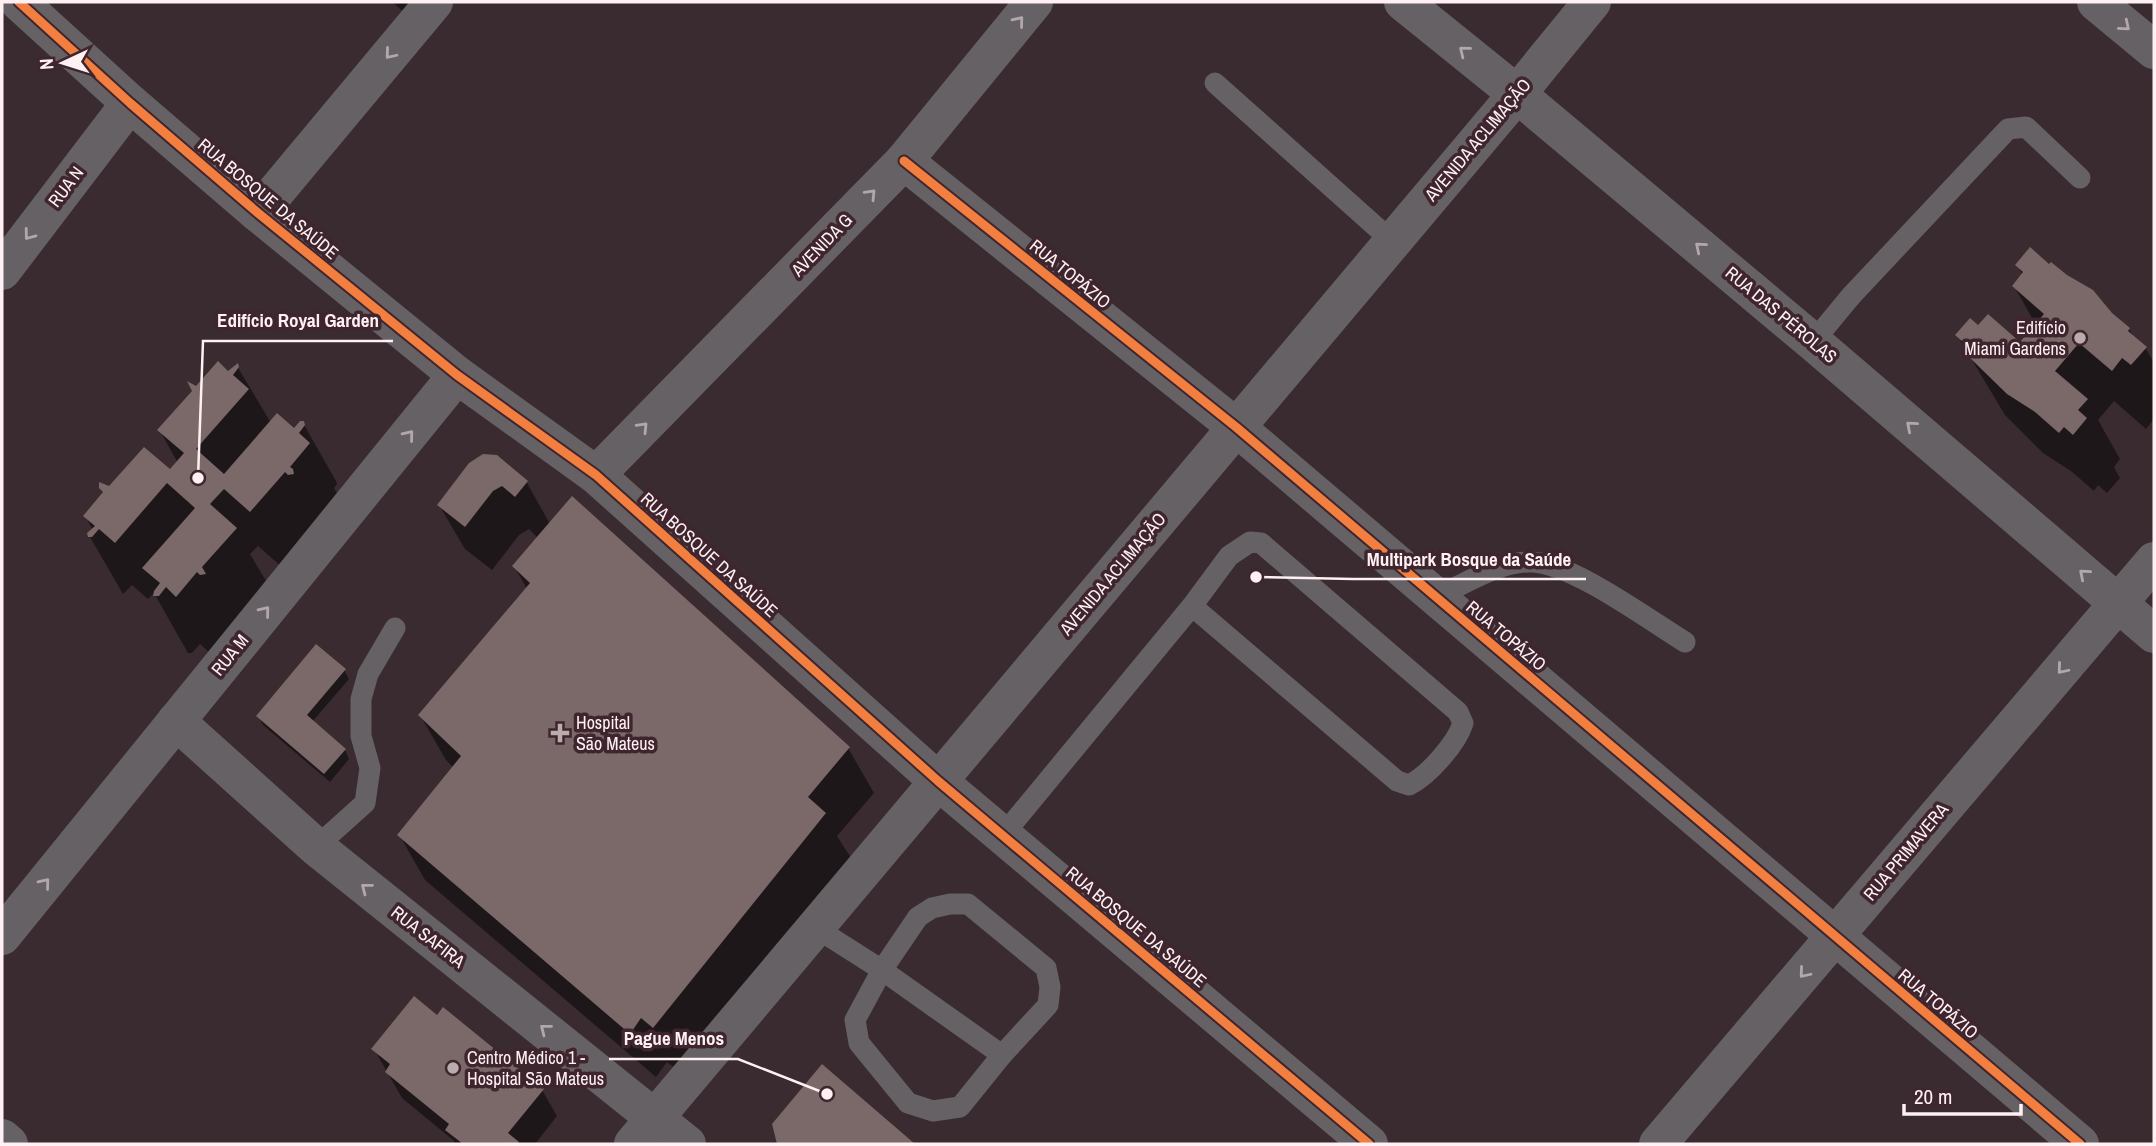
<svg xmlns="http://www.w3.org/2000/svg" width="2156" height="1146" viewBox="0 0 2156 1146" font-family="'Archivo Narrow',sans-serif">
	<style>
		.shadow { fill: #0007 }
		.building { fill: #7b6868 }
		.lines { fill: none; stroke-linecap: round; stroke-linejoin: round }
		.service { stroke: #666164; stroke-width: 21 }
		.minor { stroke: #666164; stroke-width: 38 }
		.tertiary { stroke: #666164; stroke-width: 38 }
		.cycleway-casing { stroke: #3f252d; stroke-width: 13 }
		.cycleway { stroke: #f27e40; stroke-width: 9 }
		.oneway { stroke: #b2a8ac }
		.poi-dot { fill: #b9abae; stroke: #3f252d; stroke-width: 2.5 }
		.labels { text-anchor: middle; stroke-width: 7; stroke-linejoin: round; paint-order: stroke }
		.street-label { font-size: 18px; fill: #fef0f3; stroke: #3f252d }
		.poi-label { font-size: 18px; fill: #fef0f3; stroke: #3f252d; text-anchor: start }
		.leader { fill: none; stroke: #fef0f3; stroke-width: 2.5 }
		.callout-dot { fill: #fef0f3; stroke: #3f252d; stroke-width: 2.5 }
		.callout-label { font-size: 19px; text-anchor: middle; font-weight: bold; fill: #fef0f3; stroke: #3f252d; stroke-width: 7; stroke-linejoin: round; paint-order: stroke }
	</style>
	<rect width="100%" height="100%" fill="#392b2f"/>
	<g class="shadow">
		<path d="M392,2H434L417,23Z"/>
		<path d="M2017,265L2111,314L2129,329L2135,339L2146,349L2154,363V419L2146,429L2114,401L2098,420L2120,459L2114,467L2120,478L2107,493L2098,485L2094,491L2071,471L2043,453L2005,415L1957,335L1978,328L2020,344L2036,325L2014,286L2023,275Z"/>
		<path d="M237,366L271,423L295,431L303,423L336,481L337,484L334,488L342,502L284,569L258,546L250,554L269,586L210,653L200,644L192,653H188L154,593L148,599L132,585L123,594L90,537L93,530L85,516L109,488L170,472L178,463L160,431L197,388L228,373Z"/>
		<path d="M471,465L527,483L550,524L848,748L874,793L837,836L851,858L679,1071L667,1062L656,1077L425,880L400,836L454,768L446,760L420,715L527,589L514,566L538,538L529,529L519,535L492,570L465,549L439,505Z"/>
		<path d="M344,670L349,679L312,722L345,750L349,759L330,782L263,725L258,716Z"/>
		<path d="M437,1018L542,1090L557,1116L535,1144H456L453,1140L402,1098L374,1049Z"/>
		<path d="M822,1067L912,1144H779L774,1124Z"/>
	</g>
	<g class="building">
		<path d="M2030,247L2049,264L2051,262L2067,275L2093,290L2112,313L2130,328L2128,331L2147,347L2131,365L2122,358L2112,371L2079,343L2055,371L2088,399L2078,410L2087,418L2073,435L2064,427L2059,433L2035,412L2007,394L1968,356L1973,351L1955,335L1970,318L1978,325L1988,314L2020,342L2044,314L2012,286L2023,272L2015,265Z"/>
		<path d="M218,361L228,371L238,363L239,367L233,375L249,389L196,449L224,474L277,413L294,428L300,421H304L305,425L299,433L310,443L290,467L293,469L294,474L288,475L285,472L250,512L224,489L210,504L237,528L202,567L206,574L200,575L197,572L176,597L166,587L159,596H153L154,591L160,583L142,568L195,508L167,483L115,543L99,529L92,537H88L87,533L95,526L83,516L103,492L99,488V482L109,486L144,447L170,469L184,453L157,430L192,391L187,381L196,386Z"/>
		<path d="M483,454L497,455L528,481L515,497L502,486L493,491L465,527L437,505L469,463Z"/>
		<path d="M572,496L850,747L808,797L826,813L653,1028L641,1018L630,1034L397,835L461,756L418,715L530,583L512,566Z"/>
		<path d="M316,644L346,669L307,715L346,749L324,774L256,716Z"/>
		<path d="M414,996L437,1015L443,1007L544,1089L508,1133L519,1142L517,1144H463L445,1130L449,1124L385,1072L390,1064L371,1049Z"/>
		<path d="M822,1064L915,1144H777L772,1124Z"/>
	</g>
	<g class="lines">
		<g class="service">
			<path d="M1215,83L1393,242"/>
			<path d="M1813,342L1851,296L2008,129L2026,127L2080,178"/>
			<path d="M1436,597C1465,584 1499,561 1532,562C1572,563 1649,620 1685,642"/>
			<path d="M1003,835L1192,606L1229,556L1250,542L1261,543L1458,712L1463,723C1457,743 1428,776 1409,785L1397,781L1192,606"/>
			<path d="M316,847L365,803L370,768L361,736V699L368,674L395,628"/>
			<path d="M950,904H968L1046,968L1050,987L1048,1005L1002,1055L960,1107L933,1111L908,1103L859,1043L855,1020L882,970L918,917L932,908Z"/>
			<path d="M816,928L882,970L1002,1055"/>
		</g>
		<g class="minor">
			<path d="M19,2L130,103L258,213L457,375L596,475L938,781L1369,1144"/>
			<path d="M1403,2L1517,94L1813,342L2154,634"/>
			<path d="M2096,2L2154,50"/>
			<path d="M904,161L1236,427L2080,1144"/>
			<path d="M258,213L434,2"/>
			<path d="M2,271L130,103"/>
			<path d="M596,475L904,161L1034,2"/>
			<path d="M176,721L316,847L687,1144"/>
			<path d="M2,936L457,375"/>
			<path d="M2,1138L9,1144"/>
			<path d="M1658,1144L2154,561"/>
		</g>
		<path class="tertiary" d="M633,1144L1517,94L1592,2"/>
		<g class="cycleway-casing">
			<g id="cycleway">
				<path d="M19,2L130,103L258,213L457,375L596,475L938,781L1369,1144"/>
				<path d="M904,161L1236,427L2080,1144"/>
			</g>
		</g>
		<use href="#cycleway" class="cycleway"/>
	</g>
	<defs><path id="oneway-chevron" d="M-2-3.5L2.5 0L-2 3.5" fill="none" stroke-width="1.6" stroke-linecap="round" stroke-linejoin="round" transform="scale(1.75)"/></defs>
	<g class="oneway">
		<use href="#oneway-chevron" transform="translate(1019 21) rotate(-51)"/>
		<use href="#oneway-chevron" transform="translate(2125 26) rotate(40)"/>
		<use href="#oneway-chevron" transform="translate(1464 51) rotate(-141)"/>
		<use href="#oneway-chevron" transform="translate(390 54) rotate(130)"/>
		<use href="#oneway-chevron" transform="translate(871 194) rotate(-46)"/>
		<use href="#oneway-chevron" transform="translate(29 235) rotate(127)"/>
		<use href="#oneway-chevron" transform="translate(1700 247) rotate(-140)"/>
		<use href="#oneway-chevron" transform="translate(1911 426) rotate(-139)"/>
		<use href="#oneway-chevron" transform="translate(643 427) rotate(-46)"/>
		<use href="#oneway-chevron" transform="translate(409 435) rotate(-51)"/>
		<use href="#oneway-chevron" transform="translate(2084 574) rotate(-139)"/>
		<use href="#oneway-chevron" transform="translate(265 611) rotate(-51)"/>
		<use href="#oneway-chevron" transform="translate(2062 669) rotate(130)"/>
		<use href="#oneway-chevron" transform="translate(45 883) rotate(-51)"/>
		<use href="#oneway-chevron" transform="translate(366 888) rotate(-142)"/>
		<use href="#oneway-chevron" transform="translate(1804 973) rotate(130)"/>
		<use href="#oneway-chevron" transform="translate(545 1029) rotate(-142)"/>
	</g>
	<g class="poi-dot">
		<circle cx="2080" cy="338" r="7"/>
		<path d="M556.5 722.5h7v7h7v7h-7v7h-7v-7h-7v-7h7z"/>
		<circle cx="453" cy="1068" r="7"/>
	</g>
	<g class="labels">
		<g class="street-label">
			<text transform="translate(1478 140) rotate(-50)" y="6">AVENIDA ACLIMAÇÃO</text>
			<text transform="translate(66 187) rotate(-53)" y="6">RUA N</text>
			<text transform="translate(268 199) rotate(40)" y="6">RUA BOSQUE DA SAÚDE</text>
			<text transform="translate(822 245) rotate(-46)" y="6">AVENIDA G</text>
			<text transform="translate(1070 274) rotate(39)" y="6">RUA TOPÁZIO</text>
			<text transform="translate(1781 315) rotate(40)" y="6">RUA DAS PÉROLAS</text>
			<text transform="translate(709 555) rotate(42)" y="6">RUA BOSQUE DA SAÚDE</text>
			<text transform="translate(1113 574) rotate(-50)" y="6">AVENIDA ACLIMAÇÃO</text>
			<text transform="translate(1506 636) rotate(40)" y="6">RUA TOPÁZIO</text>
			<text transform="translate(230 655) rotate(-51)" y="6">RUA M</text>
			<text transform="translate(1906 852) rotate(-50)" y="6">RUA PRIMAVERA</text>
			<text transform="translate(1136 927) rotate(40)" y="6">RUA BOSQUE DA SAÚDE</text>
			<text transform="translate(428 937) rotate(38)" y="6">RUA SAFIRA</text>
			<text transform="translate(1938 1004) rotate(40)" y="6">RUA TOPÁZIO</text>
		</g>
		<g class="poi-label">
			<text x="2066" y="334" text-anchor="end">Edifício<tspan x="2066" dy="21">Miami Gardens</tspan></text>
			<text x="576" y="729">Hospital<tspan x="576" dy="21">São Mateus</tspan></text>
			<text x="467" y="1064">Centro Médico 1 -<tspan x="467" dy="21">Hospital São Mateus</tspan></text>
		</g>
	</g>
	<path class="leader" d="M198 478L203 341H393M1256 577L1353 579H1586M827 1094L738 1059H609"/>
	<g class="callout-dot">
		<circle cx="198" cy="478" r="7"/>
		<circle cx="1256" cy="577" r="7"/>
		<circle cx="827" cy="1094" r="7"/>
	</g>
	<g class="callout-label">
		<text x="298" y="327">Edifício Royal Garden</text>
		<text x="1469" y="566">Multipark Bosque da Saúde</text>
		<text x="674" y="1045">Pague Menos</text>
	</g>
	<rect width="2156" height="1146" fill="none" stroke="#fef0f3" stroke-width="7"/>
	<g transform="translate(63 63) rotate(266)" stroke="#3f252d" stroke-width="5" paint-order="stroke">
	<path d="M0-5L12 26L0 18L-12 26Z" fill="#fef0f3"/>
	<text y="-10" font-size="19" font-weight="bold" text-anchor="middle" fill="#fef0f3">N</text>
	</g>
	<path d="M1904 1104v10h117v-10" fill="none" stroke="#fef0f3" stroke-width="3.5"/>
	<text x="1914" y="1104" font-size="21" fill="#fef0f3" stroke="#3f252d" stroke-width="5" paint-order="stroke">20 m</text>
</svg>
